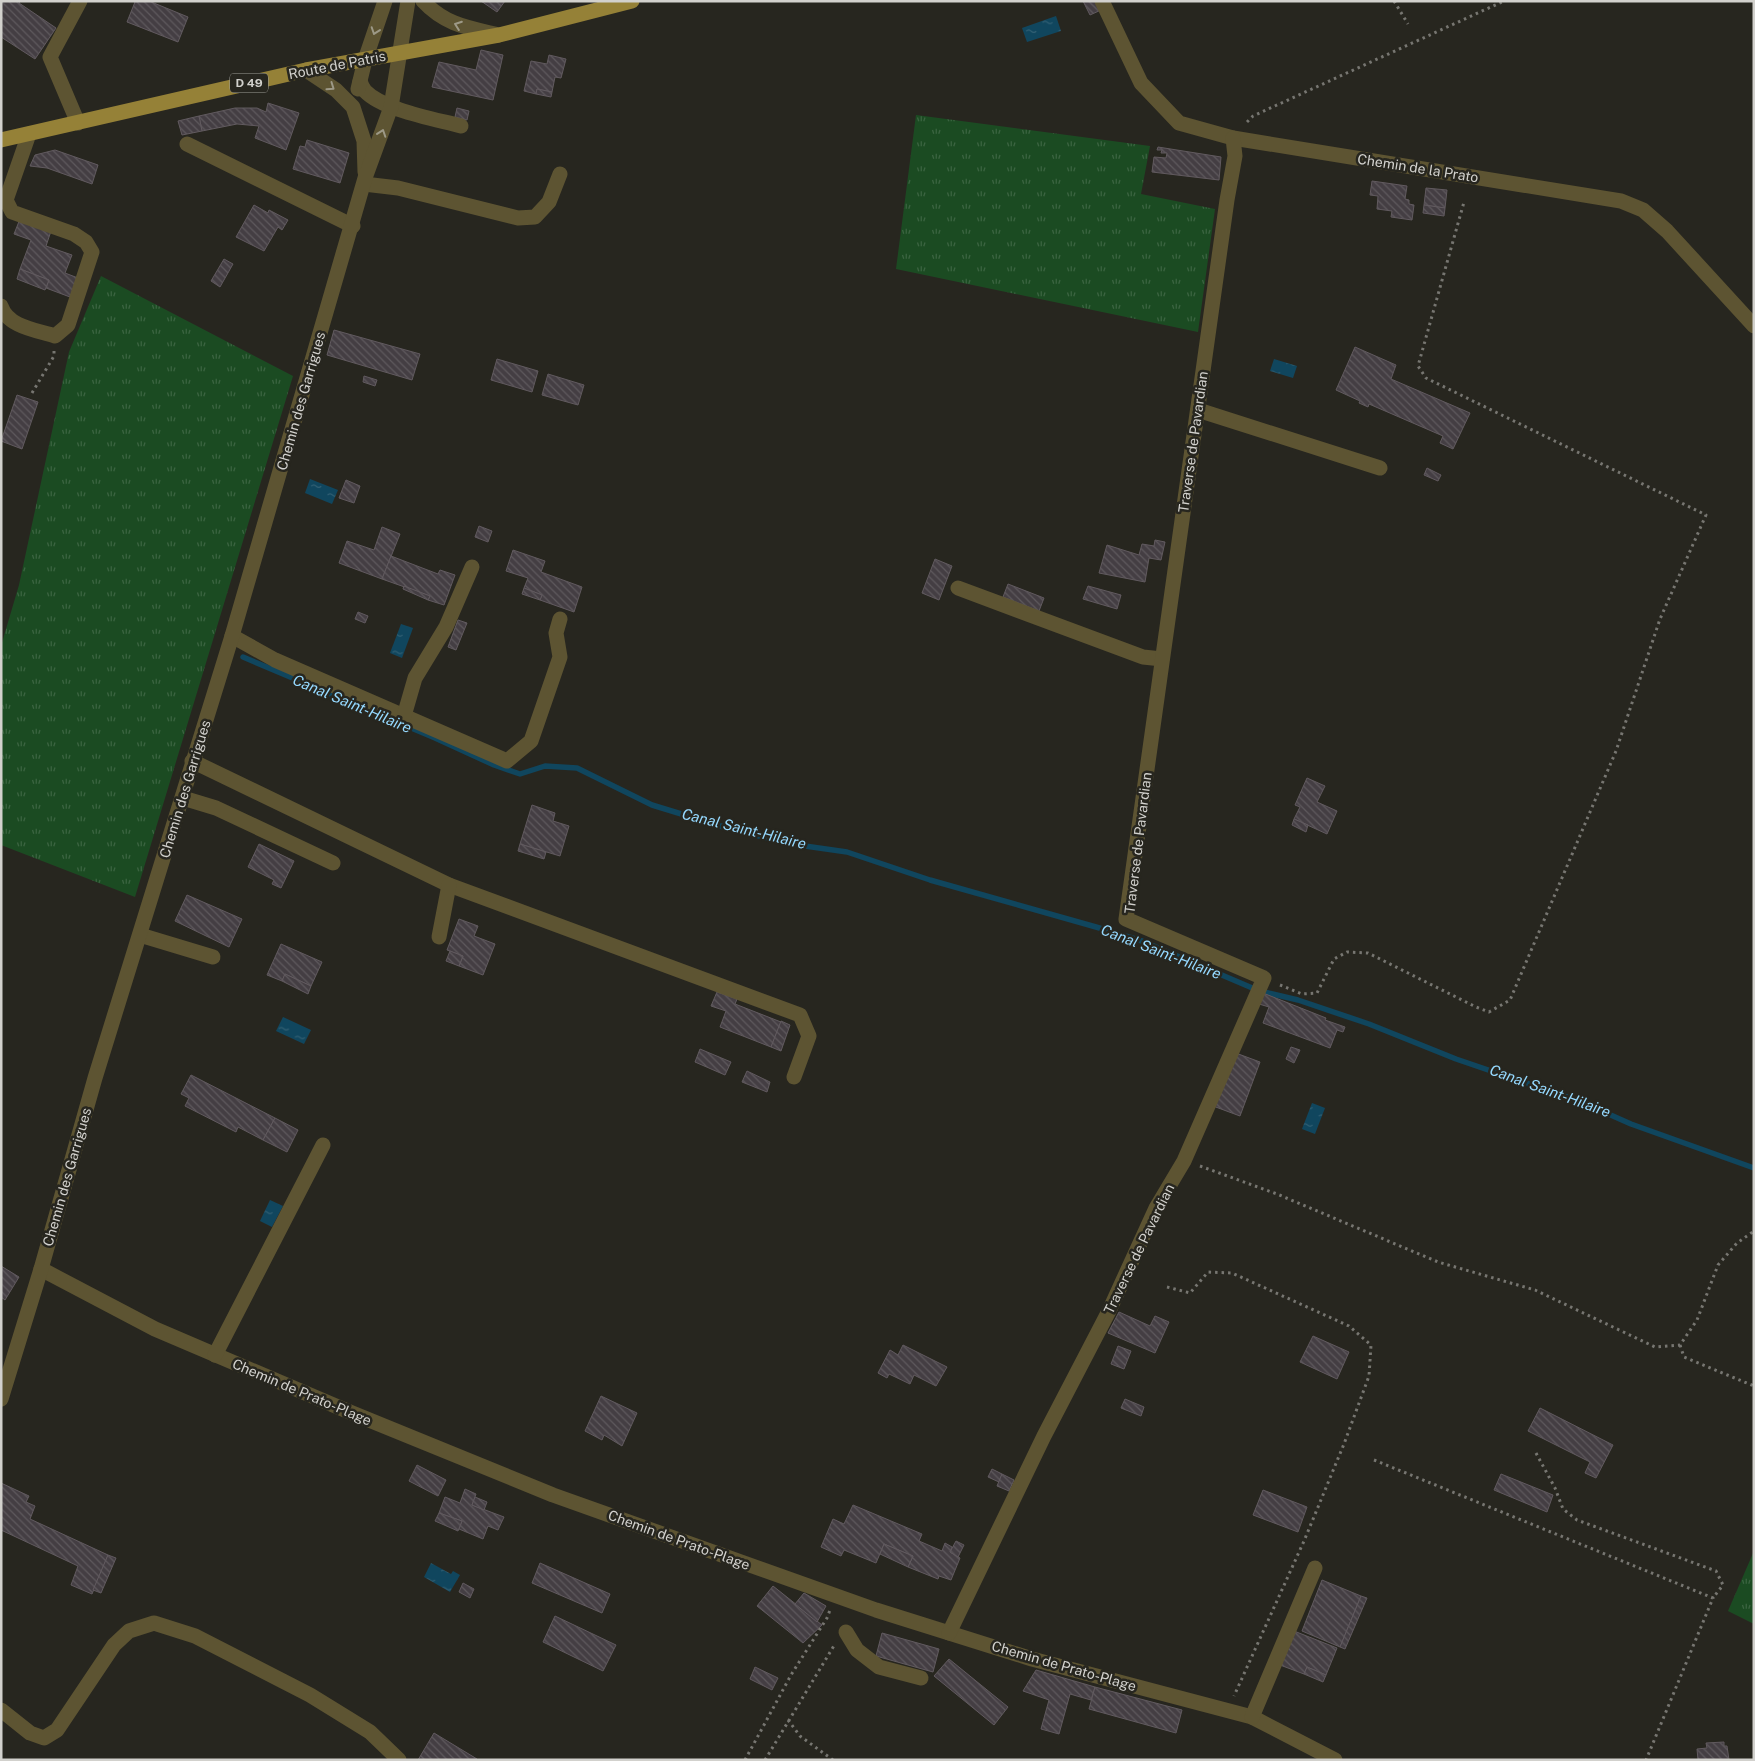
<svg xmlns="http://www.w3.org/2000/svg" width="1755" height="1761" viewBox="0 0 1755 1761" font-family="'Public Sans',sans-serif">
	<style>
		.grass { fill: url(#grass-tufts) }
		.water { fill: url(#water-ripples) }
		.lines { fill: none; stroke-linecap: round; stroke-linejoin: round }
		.stream { stroke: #10465e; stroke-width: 5.5 }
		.building { fill: url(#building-back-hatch); stroke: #615a5f }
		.path { stroke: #777671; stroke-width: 3; stroke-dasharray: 2.5 4; stroke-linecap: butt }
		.minor { stroke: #5d5432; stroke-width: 15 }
		.major { stroke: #958137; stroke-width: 15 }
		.oneway { stroke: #9d9987 }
		.labels { text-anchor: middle; stroke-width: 5; stroke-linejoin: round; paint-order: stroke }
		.shield { fill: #27261f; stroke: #9f9e99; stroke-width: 1 }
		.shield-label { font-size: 12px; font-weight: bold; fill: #d2d1cd }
		.street-label { font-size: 14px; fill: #d2d1cd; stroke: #27261f }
		.water-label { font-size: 15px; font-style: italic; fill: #95d9ff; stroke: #27261f }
	</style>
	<defs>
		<pattern id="grass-tufts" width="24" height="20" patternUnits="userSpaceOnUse" patternTransform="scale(1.25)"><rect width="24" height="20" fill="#1b4b22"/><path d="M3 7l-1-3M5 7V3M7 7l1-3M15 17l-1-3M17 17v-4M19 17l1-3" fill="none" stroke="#3b6441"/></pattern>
		<pattern id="water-ripples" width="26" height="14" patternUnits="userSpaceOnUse" patternTransform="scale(1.25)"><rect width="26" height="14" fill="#10465e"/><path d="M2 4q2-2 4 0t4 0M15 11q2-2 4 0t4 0" fill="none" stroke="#326074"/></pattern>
		<pattern id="building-back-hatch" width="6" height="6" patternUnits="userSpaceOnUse" patternTransform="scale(1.25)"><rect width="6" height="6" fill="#443e43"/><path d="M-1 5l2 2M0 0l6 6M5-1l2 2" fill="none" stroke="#5e595d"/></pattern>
	</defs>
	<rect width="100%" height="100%" fill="#27261f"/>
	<g class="grass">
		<path d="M916,115L1150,146L1141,194L1215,209L1198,332L896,269Z"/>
		<path d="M101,276L293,376L135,897L1,845V646L19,585L69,352Z"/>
		<path d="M1754,1551V1624L1728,1611Z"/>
	</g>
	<g class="water">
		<path d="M1056,16L1061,31L1027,42L1022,28Z"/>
		<path d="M1274,359L1297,366L1293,378L1270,371Z"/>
		<path d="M310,479L338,490L332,504L305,493Z"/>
		<path d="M401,624L413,628L402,658L390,653Z"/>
		<path d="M283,1017L311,1030L304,1044L276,1031Z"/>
		<path d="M1312,1103L1325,1108L1315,1134L1302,1129Z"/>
		<path d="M270,1200L283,1206L272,1227L260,1221Z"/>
		<path d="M431,1563L451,1574L453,1571L460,1575L450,1592L424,1577Z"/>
	</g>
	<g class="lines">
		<g class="stream">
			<path d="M243,657L435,738L494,765L520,774L545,766L577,768L652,805L737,831L798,845L847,852L930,880L1096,927L1142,941L1257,990"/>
			<path d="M1260,991L1298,1000L1369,1024L1456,1059L1579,1101L1631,1124L1754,1168"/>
		</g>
	</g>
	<g class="building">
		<path d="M1,1H21L19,3L56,28L35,59L1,37Z"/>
		<path d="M133,1H149L188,17L178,42L127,22L135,2Z"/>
		<path d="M481,1H505L497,12Z"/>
		<path d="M1083,1H1097L1101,10L1090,15Z"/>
		<path d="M481,50L503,55L493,100L432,87L439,62L476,70Z"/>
		<path d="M549,55L566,59L561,78L555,77L552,92L537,89L536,94L524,91L531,61L547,64Z"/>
		<path d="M537,89L552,92L551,97L536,94Z"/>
		<path d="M268,103L299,113L286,150L255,138L259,126L237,124L202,131L199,116L235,108H257L266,112Z"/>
		<path d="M457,108L469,111L467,120L455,117Z"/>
		<path d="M199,116L202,131L182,135L178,121Z"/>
		<path d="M307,140L349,153L340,183L293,169L300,146L305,147Z"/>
		<path d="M1158,147L1221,157L1219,180L1152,172L1154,157L1166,158L1167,153H1161L1162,150H1157Z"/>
		<path d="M55,150L98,165L92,184L47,168L30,166L35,155Z"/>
		<path d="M1372,181L1407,186L1405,199L1409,200V204L1414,205L1412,220L1391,217L1392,211L1377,209L1378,196L1370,195Z"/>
		<path d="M1426,188L1447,190L1445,208L1424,205Z"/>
		<path d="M254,205L268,213L269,210L288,220L282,230L278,227L264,251L236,237Z"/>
		<path d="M1424,205L1445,208L1444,216L1423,213Z"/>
		<path d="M20,219L51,231L46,246L72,255L65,273L78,278L70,297L46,288L49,280L20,269L31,240L14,234Z"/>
		<path d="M224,259L233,264L220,287L211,281Z"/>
		<path d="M20,269L49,280L45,290L17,279Z"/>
		<path d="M334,330L420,354L412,380L327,355Z"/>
		<path d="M1355,347L1396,365L1391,379L1470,413L1453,449L1440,443L1443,436L1369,404L1368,407L1359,403L1360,401L1336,390Z"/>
		<path d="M497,359L538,371L532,392L491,380Z"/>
		<path d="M548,374L584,385L578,405L542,395Z"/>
		<path d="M364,376L377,380L375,386L363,382Z"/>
		<path d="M17,395L38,402L22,449L1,441Z"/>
		<path d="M1427,468L1441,475L1438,481L1424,475Z"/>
		<path d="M346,480L360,486L354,503L339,498Z"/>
		<path d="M479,526L492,531L488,542L475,537Z"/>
		<path d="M382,527L400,534L382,579L339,563L347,541L374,550Z"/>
		<path d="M1155,540L1165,542L1161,560L1149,558L1145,582L1099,573L1107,545L1139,555L1142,544L1154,546Z"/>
		<path d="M513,550L545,561L541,572L582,587L574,612L540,600L542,595L524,588L528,578L506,571Z"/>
		<path d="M391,556L438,574L440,570L455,575L444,605L428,600L430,596L382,579Z"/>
		<path d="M935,559L952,566L939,600L922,593Z"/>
		<path d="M1008,584L1044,598L1039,611L1003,597Z"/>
		<path d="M404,586L430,596L428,600L403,589Z"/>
		<path d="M1088,586L1121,595L1117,609L1083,599Z"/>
		<path d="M524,588L542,595L540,600L522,594Z"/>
		<path d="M358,612L368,616L365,623L355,619Z"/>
		<path d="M458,620L467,623L456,650L448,647Z"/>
		<path d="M1307,778L1325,786L1317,802L1337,811L1327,834L1294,819L1300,807L1295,805Z"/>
		<path d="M532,805L555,813L553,821L569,826L560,856L520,844Z"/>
		<path d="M1294,819L1308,825L1306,832L1292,825Z"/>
		<path d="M259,844L294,861L281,888L272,884L274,880L248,867Z"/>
		<path d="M520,844L546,852L544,859L518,851Z"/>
		<path d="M187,895L242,919L229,947L175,921Z"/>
		<path d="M459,919L478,926L474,936L495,944L483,975L459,966L463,956L447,950Z"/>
		<path d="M281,944L322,962L311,986L285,974L282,981L267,975Z"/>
		<path d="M450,951L463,956L459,966L446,961Z"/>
		<path d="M285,974L311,986L308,994L282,981Z"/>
		<path d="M717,992L737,999L735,1004L781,1022L771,1047L720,1027L726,1011L711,1006Z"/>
		<path d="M1263,993L1326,1018L1325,1020L1345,1027L1343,1032L1337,1030L1330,1048L1263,1023L1269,1007L1259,1004Z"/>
		<path d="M781,1021L790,1025L781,1051L771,1047Z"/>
		<path d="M1291,1047L1300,1050L1294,1063L1286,1059Z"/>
		<path d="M700,1049L731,1062L725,1075L695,1062Z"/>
		<path d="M1233,1052L1260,1062L1240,1116L1213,1106Z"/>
		<path d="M747,1071L770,1082L767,1092L742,1082Z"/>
		<path d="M191,1075L275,1118L263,1140L238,1127L236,1132L185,1106L189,1098L181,1094Z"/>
		<path d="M275,1118L298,1130L287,1152L263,1140Z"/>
		<path d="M1,1266L19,1277L5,1300L1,1297Z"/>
		<path d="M1119,1312L1150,1326L1155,1316L1169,1322L1155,1353L1108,1333Z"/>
		<path d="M1313,1336L1349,1352L1337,1379L1300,1362Z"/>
		<path d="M903,1345L947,1367L936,1386L914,1375L910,1384L889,1374L887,1378L878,1373L890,1350L898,1355Z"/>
		<path d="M1118,1346L1131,1351L1124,1369L1111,1364Z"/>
		<path d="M601,1396L637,1413L622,1446L604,1435L602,1440L585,1431Z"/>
		<path d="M1125,1399L1144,1407L1141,1416L1121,1408Z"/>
		<path d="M1540,1408L1613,1445L1596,1478L1585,1473L1590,1462L1528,1431Z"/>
		<path d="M417,1465L446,1480L438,1496L409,1481Z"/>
		<path d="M992,1469L1002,1474L999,1482L988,1477Z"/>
		<path d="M1002,1474L1014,1480L1009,1491L997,1486Z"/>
		<path d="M1501,1474L1553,1495L1547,1512L1494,1490Z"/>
		<path d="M1,1483L29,1496L26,1502L35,1506L30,1519L108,1555L92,1594L71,1585L78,1566L1,1530Z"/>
		<path d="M465,1489L476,1494L472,1505L504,1517L498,1530L488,1526L483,1539L459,1529L462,1521L439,1513L445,1497L460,1503Z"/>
		<path d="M1263,1490L1307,1507L1298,1532L1253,1515Z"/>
		<path d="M475,1497L487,1502L484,1510L472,1505Z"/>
		<path d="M853,1505L922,1534L919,1541L942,1551L945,1543L952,1547L950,1552L960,1558L951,1580L939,1576L938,1579L908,1567L913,1556L884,1544L876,1563L844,1550L841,1556L821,1547L833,1519L844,1524Z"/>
		<path d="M439,1513L462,1521L458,1531L435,1521Z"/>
		<path d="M956,1541L964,1545L958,1557L950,1552Z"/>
		<path d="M884,1544L913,1556L908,1567L880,1554Z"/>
		<path d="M108,1555L116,1558L101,1593L93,1590Z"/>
		<path d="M540,1563L610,1594L602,1613L532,1583Z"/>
		<path d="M1322,1580L1361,1596L1340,1647L1302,1631Z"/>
		<path d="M463,1583L474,1589L470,1598L459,1592Z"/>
		<path d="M773,1586L822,1625L803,1643L757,1606Z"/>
		<path d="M804,1593L826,1606L817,1622L795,1604Z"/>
		<path d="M1361,1596L1367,1598L1345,1649L1340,1647Z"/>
		<path d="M555,1616L616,1645L603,1671L543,1642Z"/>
		<path d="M1294,1631L1337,1648L1326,1675L1307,1667L1304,1674L1280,1665Z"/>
		<path d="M882,1633L939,1649L933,1672L876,1656Z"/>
		<path d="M949,1659L1008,1707L994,1725L934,1676Z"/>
		<path d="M755,1667L778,1678L772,1690L750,1679Z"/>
		<path d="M1307,1667L1326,1675L1323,1682L1304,1674Z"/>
		<path d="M1036,1670L1095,1687L1091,1700L1070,1694L1059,1734L1041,1729L1049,1700L1023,1691Z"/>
		<path d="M1095,1687L1182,1710L1176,1733L1089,1709Z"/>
		<path d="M434,1733L477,1759L418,1760Z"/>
		<path d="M1724,1742V1746H1727L1729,1760H1698L1697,1749L1707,1748L1706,1743Z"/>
	</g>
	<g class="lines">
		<g class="path">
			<path d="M1394,1L1408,24"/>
			<path d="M1247,122L1253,116L1504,1"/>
			<path d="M32,393L54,356V351"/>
			<path d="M1280,985L1302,994L1317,993L1334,959L1347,952L1368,953L1476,1007L1489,1012L1510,1000L1616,751L1660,619L1706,515L1426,378L1418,366L1464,202"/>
			<path d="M1200,1166L1277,1194L1438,1262L1535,1290L1655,1347L1680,1345L1697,1320L1718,1265L1737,1243L1754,1231"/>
			<path d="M1167,1287L1190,1293L1208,1272L1232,1273L1349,1326L1371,1345L1369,1376L1344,1444L1304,1541L1234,1696"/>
			<path d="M1680,1345L1684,1357L1754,1386"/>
			<path d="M1536,1453L1555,1488L1563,1509L1577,1520L1716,1571L1723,1585L1713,1598"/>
			<path d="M1374,1460L1713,1598L1646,1760"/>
			<path d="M788,1720L800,1736L833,1760"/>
			<path d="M745,1760L791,1675L827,1618L830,1610"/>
			<path d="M765,1760L835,1644"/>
		</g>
		<g class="minor">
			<path d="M423,1C445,25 469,28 499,35"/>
			<path d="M1102,1L1141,83L1179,123L1233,138L1621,201L1643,210L1667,231L1754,326"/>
			<path d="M306,70L336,90L353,107L364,141L365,172"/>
			<path d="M360,81C361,84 363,88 365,91C383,110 435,119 461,126"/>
			<path d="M358,89L365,60L385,1"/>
			<path d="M78,123L50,57L80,1"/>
			<path d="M187,144L353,226"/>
			<path d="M364,184L398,188L518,218L535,217L549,202L560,174"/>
			<path d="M1,306C8,327 36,330 55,336L68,325L92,252L86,242L74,234L12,212L6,200L29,134"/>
			<path d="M1198,410L1380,468"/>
			<path d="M958,588L1143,657L1162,659"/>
			<path d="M232,636L275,660L507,761L531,741L560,657L556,633L560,619"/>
			<path d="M404,716L415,678L446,627L472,567"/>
			<path d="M192,761L449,885L800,1015L809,1036L794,1077"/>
			<path d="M183,798L216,808L333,863"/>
			<path d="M140,935L213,957"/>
			<path d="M439,937L449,885"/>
			<path d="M41,1269L155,1329L352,1413L553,1495L876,1610L1032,1659L1252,1717L1335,1760"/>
			<path d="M215,1355L323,1145"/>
			<path d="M1,1399L41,1269L95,1078L232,636L365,178L391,107L408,1"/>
			<path d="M846,1632L857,1650L879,1667L921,1678"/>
			<path d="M949,1633L1044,1436L1109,1311L1156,1208L1184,1161L1264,978L1126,919L1227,200L1235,156L1233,138"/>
			<path d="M1,1710L30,1733L44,1738L57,1730L114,1645L129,1631L154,1623L195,1636L310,1695L370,1732L399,1760"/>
			<path d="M1252,1717L1315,1568"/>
		</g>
		<path class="major" d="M1,140L306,70L499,35L632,1"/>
	</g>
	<defs><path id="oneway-chevron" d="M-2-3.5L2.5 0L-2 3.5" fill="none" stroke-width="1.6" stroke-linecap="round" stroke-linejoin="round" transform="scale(1.25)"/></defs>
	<g class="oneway">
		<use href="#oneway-chevron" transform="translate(458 25) rotate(-160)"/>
		<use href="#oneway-chevron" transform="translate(375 31) rotate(109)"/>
		<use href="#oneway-chevron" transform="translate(331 87) rotate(35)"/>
		<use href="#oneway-chevron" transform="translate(382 133) rotate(-71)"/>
	</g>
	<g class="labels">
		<rect class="shield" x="230" y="73.5" width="38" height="19" rx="4"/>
		<g class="shield-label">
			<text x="249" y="87">D 49</text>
		</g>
		<g class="street-label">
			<text transform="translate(337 65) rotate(-11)" y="5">Route de Patris</text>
			<text transform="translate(1418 168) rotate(9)" y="5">Chemin de la Prato</text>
			<text transform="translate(301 401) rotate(-74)" y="5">Chemin des Garrigues</text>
			<text transform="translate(1193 442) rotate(-82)" y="5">Traverse de Pavardian</text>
			<text transform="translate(185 789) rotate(-73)" y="5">Chemin des Garrigues</text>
			<text transform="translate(1138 843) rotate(-83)" y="5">Traverse de Pavardian</text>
			<text transform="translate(67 1177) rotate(-74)" y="5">Chemin des Garrigues</text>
			<text transform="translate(1139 1249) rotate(-64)" y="5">Traverse de Pavardian</text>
			<text transform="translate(302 1392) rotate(23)" y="5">Chemin de Prato-Plage</text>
			<text transform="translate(679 1540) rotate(20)" y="5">Chemin de Prato-Plage</text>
			<text transform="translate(1064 1666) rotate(16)" y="5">Chemin de Prato-Plage</text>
		</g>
		<g class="water-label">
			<text transform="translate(352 704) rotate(23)" y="5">Canal Saint-Hilaire</text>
			<text transform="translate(744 829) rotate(14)" y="5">Canal Saint-Hilaire</text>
			<text transform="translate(1161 952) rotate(21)" y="5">Canal Saint-Hilaire</text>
			<text transform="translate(1550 1091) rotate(20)" y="5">Canal Saint-Hilaire</text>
		</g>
	</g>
	<rect width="1755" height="1761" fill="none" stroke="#d2d1cd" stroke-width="5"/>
</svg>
